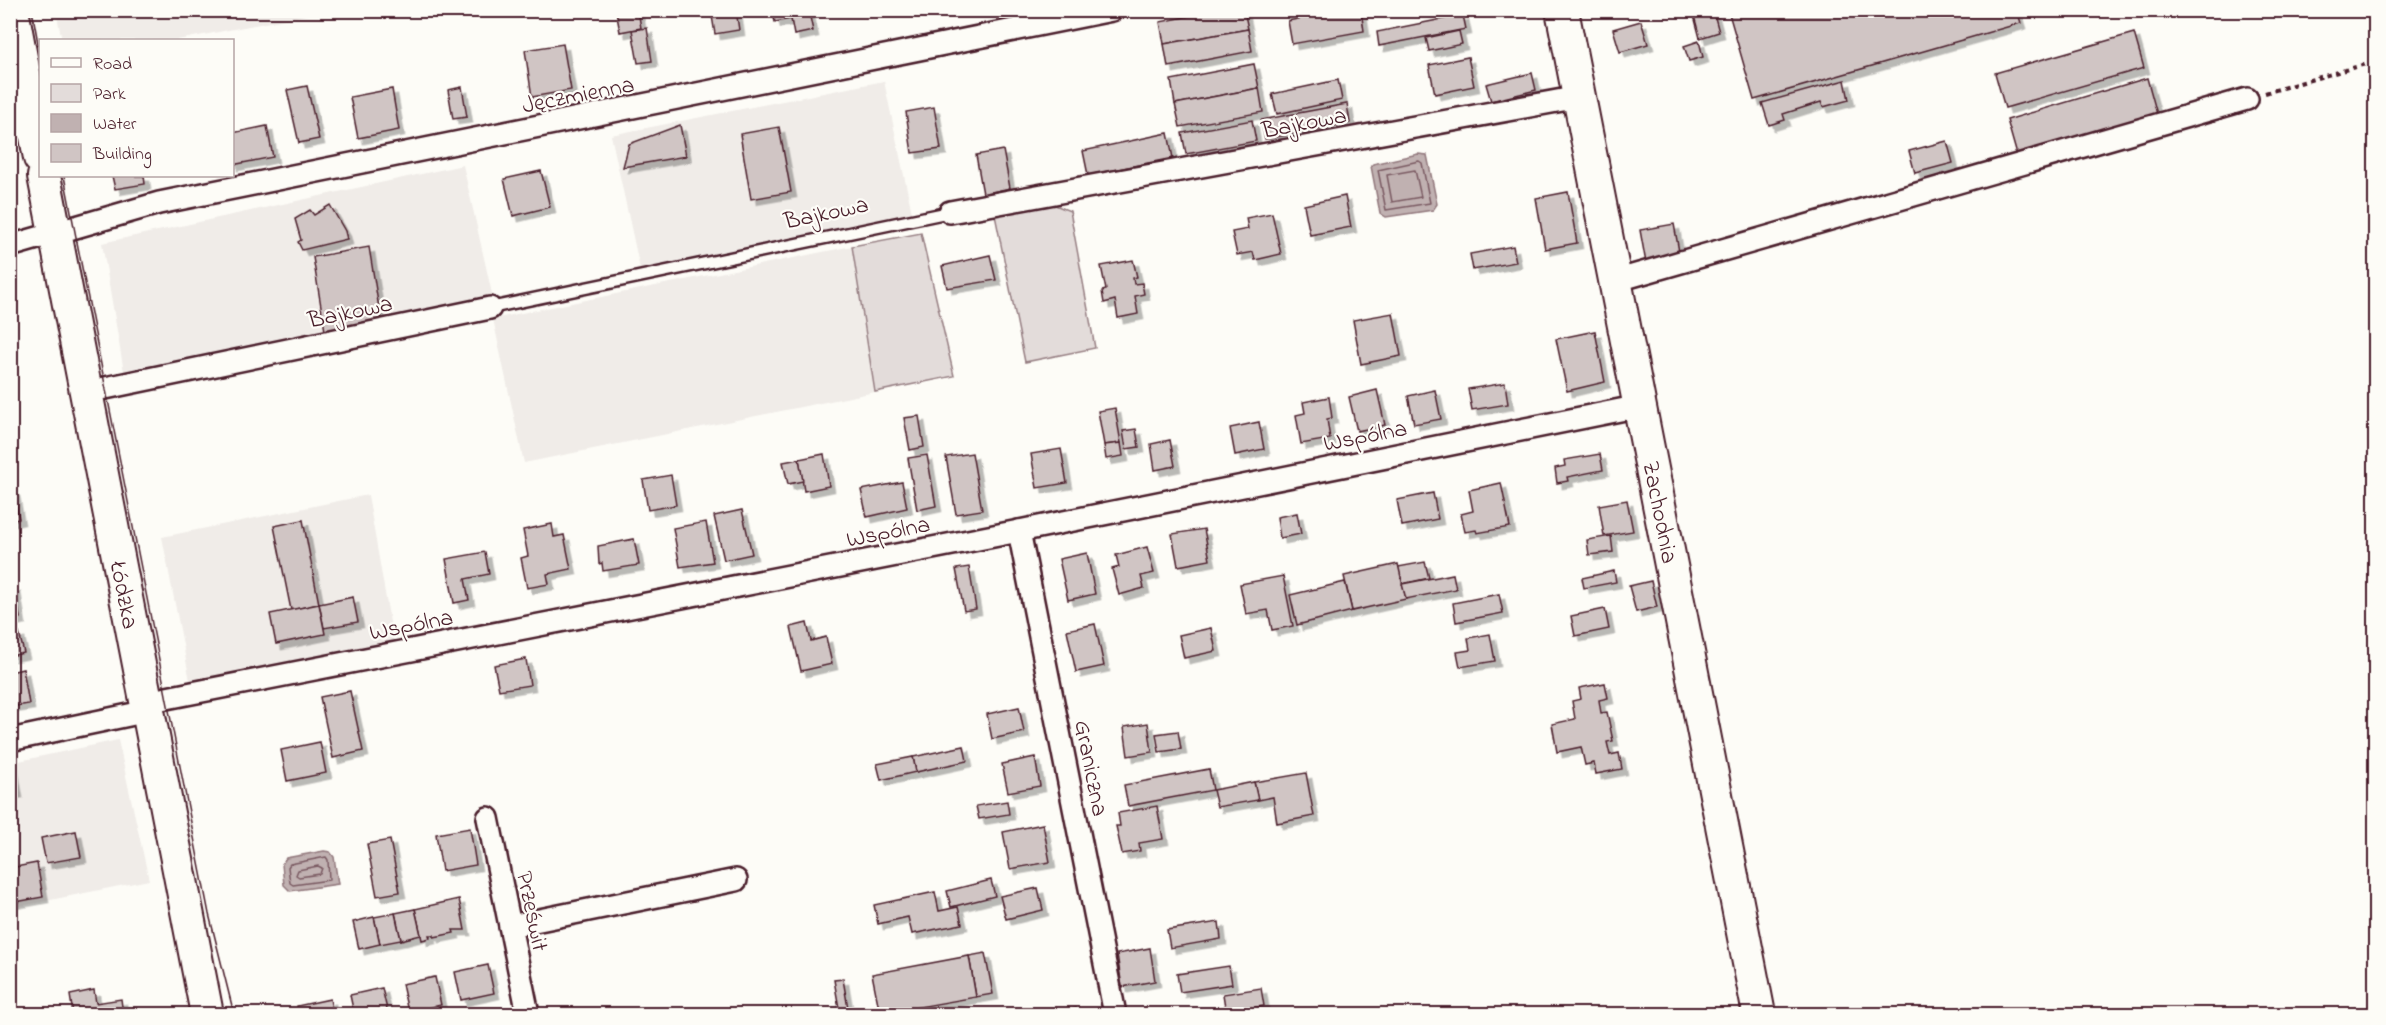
<svg xmlns="http://www.w3.org/2000/svg" width="2386" height="1025" viewBox="0 0 2386 1025" font-family="'Indie Flower',sans-serif">
	<style>
		.built { fill: #f0ece8 }
		.green { fill: #e3dcda; stroke: #967e82; stroke-width: 1.5 }
		.water { fill: #c0b1b1; stroke: #91777b; stroke-width: 1.5 }
		.lines { fill: none; stroke-linecap: round; stroke-linejoin: round }
		.shore { stroke: #795961; stroke-width: 1.5 }
		.building { fill: #d0c5c4; stroke: #4a1f2b; stroke-width: 1.5; filter: url(#shadow) }
		.lane-casing { stroke: #4a1f2b; stroke-width: 15 }
		.street-casing { stroke: #4a1f2b; stroke-width: 26 }
		.secondary-casing { stroke: #4a1f2b; stroke-width: 36 }
		.path { stroke: #4a1f2b; stroke-width: 4; stroke-dasharray: 4.5 4.5; stroke-linecap: butt }
		.lane { stroke: #fdfcf7; stroke-width: 10 }
		.street { stroke: #fdfcf7; stroke-width: 21 }
		.secondary { stroke: #fdfcf7; stroke-width: 32 }
		.tram { stroke: #4a1f2b; stroke-width: 1.5 }
		.labels { text-anchor: middle; stroke-width: 4.5; stroke-linejoin: round; paint-order: stroke }
		.street-label { font-size: 24px; fill: #4a1f2b; stroke: #fdfcf7 }
	</style>
	<defs>
		<filter id="shadow"><feDropShadow dx="5.5" dy="5.5" stdDeviation="0" flood-color="#0004"/></filter>
	</defs>
	<rect width="100%" height="100%" fill="#fdfcf7"/>
	<filter id="ink" filterUnits="userSpaceOnUse"><feTurbulence type="fractalNoise" baseFrequency=".0167" numOctaves="2"/><feDisplacementMap in="SourceGraphic" scale="12" xChannelSelector="R" yChannelSelector="G"/><feConvolveMatrix kernelMatrix="1 2 1 2 8 2 1 2 1" color-interpolation-filters="sRGB"/></filter>
	<g filter="url(#ink)">
		<g class="built">
			<path d="M56,11V10L326,11L178,40H62Z"/>
			<path d="M884,81L912,213L640,269L611,135Z"/>
			<path d="M463,165L493,298L124,372L102,243Z"/>
			<path d="M852,246L875,392L524,463L493,319Z"/>
			<path d="M368,495L394,645L191,686L162,537Z"/>
			<path d="M118,740L149,880L11,908L10,763Z"/>
		</g>
		<g class="green">
			<path d="M1050,203L1070,211L1095,348L1025,362L995,215Z"/>
			<path d="M921,233L954,376L875,392L852,246Z"/>
		</g>
		<g class="water">
			<path d="M1418,154L1427,155L1437,204L1433,210L1386,217L1380,213L1371,166L1373,164Z"/>
			<path d="M324,851L330,852L334,857L338,884L290,891L284,885L282,864L286,858Z"/>
		</g>
		<g class="lines">
			<g class="shore">
				<path d="M1419,161L1422,163L1430,203L1386,210L1378,170Z"/>
				<path d="M1415,170L1421,197L1392,202L1387,175Z"/>
				<path d="M326,857L328,860L329,880L293,885L290,883L288,867L290,864Z"/>
				<path d="M318,866L322,868L320,874L299,877L296,875L298,870Z"/>
			</g>
		</g>
		<g class="building">
			<path d="M638,10L641,28L620,32L616,11Z"/>
			<path d="M711,10H736L739,30L715,34Z"/>
			<path d="M772,10L809,12L813,31L794,35L791,19L775,22Z"/>
			<path d="M1220,10H1244L1248,29L1164,44L1160,22Z"/>
			<path d="M1283,10H1308L1284,16Z"/>
			<path d="M1341,10H1361L1364,31L1292,44L1288,21Z"/>
			<path d="M1698,10H1713L1719,32L1700,38L1693,12Z"/>
			<path d="M1728,10H2017L2021,23L1754,100Z"/>
			<path d="M1463,15L1466,29L1379,46L1377,32Z"/>
			<path d="M1641,21L1648,44L1620,52L1613,29Z"/>
			<path d="M647,28L652,61L638,63L632,30Z"/>
			<path d="M1248,29L1252,51L1168,67L1164,44Z"/>
			<path d="M1459,31L1462,44L1429,51L1426,38Z"/>
			<path d="M2134,33L2144,68L2005,108L1995,73Z"/>
			<path d="M1699,41L1703,57L1689,61L1684,46Z"/>
			<path d="M563,44L571,90L532,97L525,50Z"/>
			<path d="M1468,57L1474,86L1435,94L1429,65Z"/>
			<path d="M1254,64L1259,88L1175,104L1171,80Z"/>
			<path d="M1532,73L1536,90L1491,101L1486,84Z"/>
			<path d="M2147,78L2157,114L2017,155L2007,120Z"/>
			<path d="M1338,80L1342,100L1277,114L1272,94Z"/>
			<path d="M1845,80L1849,100L1823,107L1821,102L1783,114L1785,120L1769,125L1762,103Z"/>
			<path d="M307,86L319,139L299,143L287,90Z"/>
			<path d="M462,87L467,117L453,119L448,90Z"/>
			<path d="M1259,88L1263,112L1180,127L1175,104Z"/>
			<path d="M392,89L399,130L358,138L350,97Z"/>
			<path d="M1347,104L1350,123L1265,139L1261,120Z"/>
			<path d="M934,107L941,149L912,153L906,112Z"/>
			<path d="M1252,120L1256,141L1186,154L1182,133Z"/>
			<path d="M680,125L686,156L623,167L629,144Z"/>
			<path d="M267,126L273,157L232,165V133Z"/>
			<path d="M779,127L791,192L751,199L740,134Z"/>
			<path d="M1168,133L1173,158L1088,175L1083,151Z"/>
			<path d="M1947,141L1953,163L1915,173L1909,151Z"/>
			<path d="M1003,150L1010,188L983,194L976,155Z"/>
			<path d="M541,171L550,207L513,216L504,179Z"/>
			<path d="M112,176H144L145,184L115,189Z"/>
			<path d="M1568,192L1577,243L1545,249L1536,198Z"/>
			<path d="M1345,196L1351,227L1310,235L1304,205Z"/>
			<path d="M330,205L345,231L347,239L302,250L298,242L301,240L295,219L310,210L314,215Z"/>
			<path d="M1272,213L1281,254L1255,260L1253,252L1237,255L1232,232L1248,229L1246,218Z"/>
			<path d="M1674,224L1680,257L1646,263L1640,230Z"/>
			<path d="M1513,246L1516,262L1473,270L1470,254Z"/>
			<path d="M369,247L381,321L325,331L313,257Z"/>
			<path d="M990,255L996,280L947,288L942,266Z"/>
			<path d="M1133,260L1137,277L1133,278L1134,284L1142,283L1144,294L1135,296L1138,314L1118,318L1115,300L1104,303L1102,291L1106,290L1101,266Z"/>
			<path d="M1393,313L1401,356L1361,364L1353,320Z"/>
			<path d="M1595,331L1605,382L1567,391L1556,339Z"/>
			<path d="M1505,383L1508,404L1472,410L1468,389Z"/>
			<path d="M1377,390L1385,425L1357,431L1349,397Z"/>
			<path d="M1435,390L1441,419L1414,424L1408,396Z"/>
			<path d="M1329,397L1332,418L1327,419L1330,439L1301,444L1296,415L1305,413L1303,402Z"/>
			<path d="M1115,408L1121,443L1104,445L1098,411Z"/>
			<path d="M919,416L924,447L910,450L904,418Z"/>
			<path d="M1259,422L1264,449L1235,455L1230,428Z"/>
			<path d="M1136,429L1139,447L1126,449L1123,431Z"/>
			<path d="M1170,440L1175,466L1155,470L1151,444Z"/>
			<path d="M1121,443L1123,456L1106,459L1104,445Z"/>
			<path d="M1061,449L1067,483L1037,488L1031,454Z"/>
			<path d="M972,453L982,510L956,514L946,457Z"/>
			<path d="M824,454L829,486L804,491L799,459Z"/>
			<path d="M1600,454L1603,470L1567,477L1568,481L1557,483L1555,468L1565,466L1564,460Z"/>
			<path d="M927,455L936,506L917,510L908,458Z"/>
			<path d="M799,459L803,481L788,484L783,462Z"/>
			<path d="M671,475L676,505L648,510L643,480Z"/>
			<path d="M902,482L907,508L867,517L861,490Z"/>
			<path d="M1501,483L1510,527L1477,533L1476,530L1465,532L1461,514L1473,511L1469,490Z"/>
			<path d="M14,491L19,519L10,521V492Z"/>
			<path d="M1433,493L1438,519L1402,526L1397,500Z"/>
			<path d="M1627,500L1633,531L1604,536L1599,505Z"/>
			<path d="M742,510L752,554L724,560L714,516Z"/>
			<path d="M1297,513L1301,534L1280,538L1277,517Z"/>
			<path d="M303,520L319,604L291,610L274,526Z"/>
			<path d="M706,522L713,562L680,567L673,528Z"/>
			<path d="M552,524L554,537L564,535L571,569L547,574L549,584L527,588L521,558L528,556L523,530Z"/>
			<path d="M1204,529L1210,560L1178,566L1172,534Z"/>
			<path d="M1611,536L1613,552L1589,555L1587,540Z"/>
			<path d="M634,539L639,565L603,571L602,563L599,564L598,546Z"/>
			<path d="M1147,547L1154,573L1141,576L1144,588L1119,595L1112,569L1119,567L1116,555Z"/>
			<path d="M485,552L489,574L465,579L469,600L454,603L446,559Z"/>
			<path d="M1087,553L1095,594L1068,600L1059,559Z"/>
			<path d="M1425,562L1429,578L1402,584L1398,567Z"/>
			<path d="M1398,564L1406,599L1352,611L1344,576Z"/>
			<path d="M969,567L976,609L964,611L956,569Z"/>
			<path d="M1614,571L1616,582L1584,588L1582,578Z"/>
			<path d="M1453,574L1456,589L1406,599L1402,584Z"/>
			<path d="M1283,576L1293,626L1272,630L1268,610L1246,614L1240,584Z"/>
			<path d="M1651,581L1657,607L1636,612L1629,586Z"/>
			<path d="M1345,582L1352,611L1297,625L1290,595Z"/>
			<path d="M15,587L20,618L10,620V588Z"/>
			<path d="M1499,594L1503,613L1456,622L1453,603Z"/>
			<path d="M353,597L358,622L324,628L319,604Z"/>
			<path d="M319,604L325,634L276,644L270,614Z"/>
			<path d="M1605,609L1609,629L1575,636L1571,616Z"/>
			<path d="M807,623L811,641L826,637L832,664L801,671L791,627Z"/>
			<path d="M1095,624L1104,666L1076,672L1067,630Z"/>
			<path d="M1211,628L1216,651L1184,658L1179,635Z"/>
			<path d="M19,633L24,653L10,656V635Z"/>
			<path d="M1490,634L1495,661L1460,667L1457,652L1470,650L1468,638Z"/>
			<path d="M526,659L530,685L499,690L494,665Z"/>
			<path d="M23,669L29,704L10,707V672Z"/>
			<path d="M1605,683L1608,698L1599,700L1601,713L1607,712L1613,741L1607,742L1610,755L1619,753L1622,769L1596,774L1594,763L1585,765L1581,747L1557,752L1552,724L1575,719L1572,701L1581,699L1579,688Z"/>
			<path d="M350,691L363,751L333,758L320,697Z"/>
			<path d="M1019,707L1024,732L992,739L987,714Z"/>
			<path d="M1148,723L1152,752L1128,756L1124,727Z"/>
			<path d="M1178,731L1181,749L1159,752L1156,734Z"/>
			<path d="M320,742L326,773L287,781L281,750Z"/>
			<path d="M964,746L967,761L916,772L913,757Z"/>
			<path d="M913,757L916,772L881,780L877,764Z"/>
			<path d="M1035,757L1040,786L1008,792L1002,764Z"/>
			<path d="M12,762L17,792L10,793V763Z"/>
			<path d="M1209,769L1213,790L1128,806L1124,785Z"/>
			<path d="M1306,773L1314,816L1277,823L1273,797L1258,800L1254,782Z"/>
			<path d="M1254,782L1258,800L1217,807L1213,790Z"/>
			<path d="M1007,801L1009,814L979,819L976,806Z"/>
			<path d="M1157,806L1163,839L1139,843L1140,851L1122,854L1116,826H1120L1118,813Z"/>
			<path d="M1043,824L1050,862L1010,869L1003,832Z"/>
			<path d="M470,828L476,865L442,871L436,834Z"/>
			<path d="M76,831L81,857L46,863L41,838Z"/>
			<path d="M390,840L400,892L377,896L367,844Z"/>
			<path d="M37,863L43,897L10,903V868Z"/>
			<path d="M991,880L995,896L951,907L947,891Z"/>
			<path d="M1038,888L1043,910L1006,919L1000,896Z"/>
			<path d="M935,892L939,911L958,907L962,924L912,934L908,917L878,924L874,905Z"/>
			<path d="M459,899L465,930H453L454,933L434,937V935H429L430,938L422,940L415,909Z"/>
			<path d="M415,909L421,935L401,940L395,913Z"/>
			<path d="M395,913L401,940L380,944L374,917Z"/>
			<path d="M374,917L380,944L359,949L353,922Z"/>
			<path d="M1219,922L1221,939L1170,948L1167,930Z"/>
			<path d="M1150,948L1155,981L1122,987L1117,954Z"/>
			<path d="M985,953L993,994L976,997L969,956Z"/>
			<path d="M969,956L976,997L880,1014L872,974Z"/>
			<path d="M488,965L494,993L461,1000L455,972Z"/>
			<path d="M1229,966L1232,984L1180,992L1177,974Z"/>
			<path d="M435,977L441,1005L408,1012L402,984Z"/>
			<path d="M843,979L849,1014H840L834,980Z"/>
			<path d="M382,988L388,1014H354L350,995Z"/>
			<path d="M1261,988L1264,1006L1226,1013L1223,994Z"/>
			<path d="M94,990L96,1003L121,999L123,1014H73L70,995Z"/>
			<path d="M330,999L333,1014H299L297,1006Z"/>
			<path d="M1076,1008L1077,1014H1039Z"/>
			<path d="M27,1010L28,1014H10V1013Z"/>
		</g>
		<g class="lines">
			<g class="lane-casing">
				<path id="lane" d="M490,308L950,212"/>
			</g>
			<g class="street-casing">
				<g id="street">
					<path d="M950,212L1579,97"/>
					<path d="M10,246L159,203L1112,10"/>
					<path d="M1615,281L2247,99"/>
					<path d="M86,392L490,308"/>
					<path d="M1019,531L1115,1014"/>
					<path d="M146,702L1019,531L1640,406"/>
					<path d="M10,740L148,711"/>
					<path d="M488,818L528,1014"/>
					<path d="M510,926L736,880"/>
				</g>
			</g>
			<g class="secondary-casing">
				<g id="secondary">
					<path d="M12,10L40,158"/>
					<path d="M1562,10L1759,1014"/>
					<path d="M44,176L207,1014"/>
				</g>
			</g>
			<path class="path" d="M2265,93L2376,61"/>
			<use href="#lane" class="lane"/>
			<use href="#street" class="street"/>
			<use href="#secondary" class="secondary"/>
			<g class="tram">
				<path d="M32,10L40,54"/>
				<path d="M64,176L209,914L234,1014"/>
			</g>
		</g>
	</g>
	<g class="labels">
		<g class="street-label">
			<text transform="translate(578 94) rotate(-11)" y="8">Jęczmienna</text>
			<text transform="translate(1304 122) rotate(-11)" y="8">Bajkowa</text>
			<text transform="translate(826 212) rotate(-12)" y="8">Bajkowa</text>
			<text transform="translate(350 311) rotate(-12)" y="8">Bajkowa</text>
			<text transform="translate(1365 435) rotate(-11)" y="8">Wspólna</text>
			<text transform="translate(1661 512) rotate(79)" y="8">Zachodnia</text>
			<text transform="translate(888 531) rotate(-11)" y="8">Wspólna</text>
			<text transform="translate(125 595) rotate(79)" y="8">Łódzka</text>
			<text transform="translate(411 624) rotate(-11)" y="8">Wspólna</text>
			<text transform="translate(1092 768) rotate(79)" y="8">Graniczna</text>
			<text transform="translate(533 911) rotate(78)" y="8">Prześwit</text>
		</g>
	</g>
	<rect width="2386" height="1025" fill="none" stroke="#fdfcf7" stroke-width="36"/>
	<rect x="18" y="18" width="2350" height="989" fill="none" stroke="#4a1f2b" stroke-width="2" filter="url(#ink)"/>
	<rect x="39" y="39" width="195" height="138" fill="#fdfcf7" stroke="#b5a4a5" stroke-width="1.5"/>
	<rect x="51" y="58" width="30" height="9" fill="#fdfcf7" stroke="#b5a4a5" stroke-width="1.5"/>
	<text x="93" y="69" font-size="18" fill="#4a1f2b">Road</text>
	<rect x="51" y="84" width="30" height="18" fill="#e3dcda" stroke="#b5a4a5" stroke-width="1.5"/>
	<text x="93" y="99" font-size="18" fill="#4a1f2b">Park</text>
	<rect x="51" y="114" width="30" height="18" fill="#c0b1b1" stroke="#b5a4a5" stroke-width="1.5"/>
	<text x="93" y="129" font-size="18" fill="#4a1f2b">Water</text>
	<rect x="51" y="144" width="30" height="18" fill="#d0c5c4" stroke="#b5a4a5" stroke-width="1.5"/>
	<text x="93" y="159" font-size="18" fill="#4a1f2b">Building</text>
</svg>
